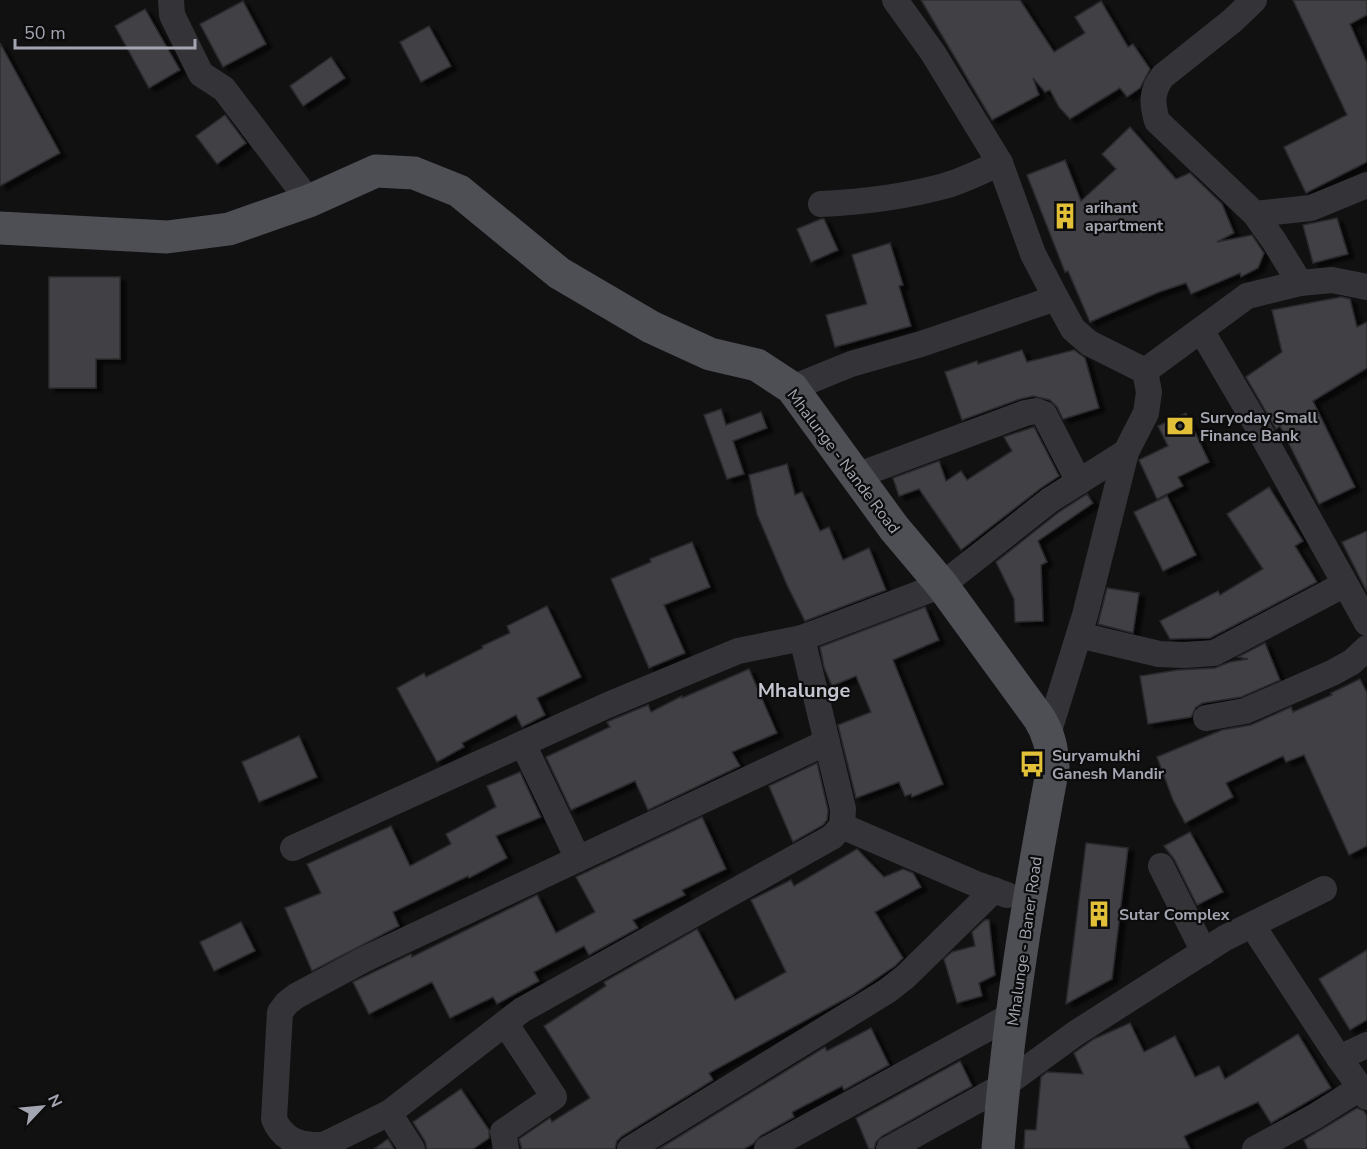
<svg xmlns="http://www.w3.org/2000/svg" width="1367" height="1149" viewBox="0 0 1367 1149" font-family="'Nunito Sans',sans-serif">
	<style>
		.building { fill: #404045; stroke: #2b2b2e; stroke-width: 1.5; filter: url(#shadow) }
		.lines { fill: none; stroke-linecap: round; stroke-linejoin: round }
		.minor { stroke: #343438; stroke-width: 26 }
		.major { stroke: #4e4f55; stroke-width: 33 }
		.labels { text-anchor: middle; stroke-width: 4.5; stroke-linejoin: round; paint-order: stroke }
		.poi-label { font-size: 16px; font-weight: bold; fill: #a3a5b1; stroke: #0c0c0d; text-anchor: start }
		.street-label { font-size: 16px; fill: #a3a5b1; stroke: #0c0c0d }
		.quarter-label { font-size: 20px; font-weight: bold; fill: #c3c5ce; stroke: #0c0c0d }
	</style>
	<defs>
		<filter id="shadow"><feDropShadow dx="6" dy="4" stdDeviation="1.5" flood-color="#0009"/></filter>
	</defs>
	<rect width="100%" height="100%" fill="#111112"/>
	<g class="building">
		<path d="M921,0H1020L1054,52L1085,33L1075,17L1101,1L1128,47L1133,44L1150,69L1140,88L1127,97L1120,88L1070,119L1059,107L1050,90L1045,92L1033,78L1039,95L992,120Z"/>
		<path d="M1293,0H1367V15L1350,24L1367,63V162L1306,193L1284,147L1347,115Z"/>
		<path d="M243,1L266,44L223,67L200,24Z"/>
		<path d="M145,9L180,70L149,88L115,26Z"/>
		<path d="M429,26L451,66L421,82L400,42Z"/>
		<path d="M0,43L60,153L0,186Z"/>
		<path d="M331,57L345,78L303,106L290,86Z"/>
		<path d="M225,115L246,143L217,164L196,136Z"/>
		<path d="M1130,127L1176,179L1190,173L1222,204L1234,233L1217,242L1252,235L1264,253L1258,268L1241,277L1240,273L1191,294L1186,283L1159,292L1090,322L1068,271L1065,272L1027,175L1065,160L1081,201L1116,169L1102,154Z"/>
		<path d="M1337,218L1348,254L1313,263L1303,225Z"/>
		<path d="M821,219H824L838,250L811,262L797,229Z"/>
		<path d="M890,243L903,285L899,286L911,326L835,347L826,315L867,304L852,255Z"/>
		<path d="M49,277H120V359H96V388H49Z"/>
		<path d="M1341,297L1350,299L1357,327L1367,322V368L1313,401L1355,487L1319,504L1280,426L1276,429L1246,377L1282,352L1272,310Z"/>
		<path d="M1022,350L1027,362L1074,350L1085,358L1099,408L1063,419L1057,407L1050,400L1033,396L1020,399L962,420L945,372L977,361L978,364Z"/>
		<path d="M721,409L726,425L761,412L767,428L733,441L744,474L727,479L704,415Z"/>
		<path d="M1186,413L1209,462L1178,477L1183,486L1157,499L1139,460L1168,446L1158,426Z"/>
		<path d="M1034,427L1059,476L1041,488L961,550L919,489L899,496L893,478L939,461L946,481L961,471L967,480L1012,451L1004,437Z"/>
		<path d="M787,464L795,495L802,492L820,531L829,527L843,560L869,548L886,590L805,621L787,585L757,514L749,475Z"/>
		<path d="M1269,487L1303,541L1295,546L1317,582L1210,638L1170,639L1160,621L1218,591L1220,595L1263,569L1227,514Z"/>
		<path d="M1087,494L1093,503L1038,541L1047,562L1041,565L1043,621L1015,622L1014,599L996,562L1059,512Z"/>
		<path d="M1167,496L1196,555L1163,571L1134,512Z"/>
		<path d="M1367,531V592L1342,542Z"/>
		<path d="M692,542L710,587L664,605L685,653L649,668L611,579L651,562L650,559Z"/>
		<path d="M1107,588L1139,593L1133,633L1098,624Z"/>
		<path d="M547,606L581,677L537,698L545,715L522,727L516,715L462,743L464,747L437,762L397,688L424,673L426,677L483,648L482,646L510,633L507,626Z"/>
		<path d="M925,607L939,640L893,660L943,784L912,797L911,794L905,796L899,782L856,798L838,725L871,712L856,676L832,686L824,667L820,647Z"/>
		<path d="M1265,643L1280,680L1241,697L1203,703L1196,707L1191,717L1148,724L1140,676L1178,670L1215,668L1230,662L1248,659L1238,657Z"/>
		<path d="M749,669L777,733L732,752L740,766L648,810L635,781L571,810L546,757L610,727L607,722L614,719L648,705L651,712L682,696V698Z"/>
		<path d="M1360,679L1367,693V846L1349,855L1304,755L1286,762L1283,756L1226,783L1233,797L1185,823L1173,800L1157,757L1222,730L1251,725L1291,707L1293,712L1332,695L1331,693Z"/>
		<path d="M299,736L317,777L259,802L242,762Z"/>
		<path d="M817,763L828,810L827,820L823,825L793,842L769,786Z"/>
		<path d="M520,772L541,817L496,836L507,858L469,878L468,876L393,912L399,926L312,971L285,908L321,893L307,864L391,826L410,866L451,844L446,834L496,807L487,786Z"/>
		<path d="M702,817L726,869L682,890L685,895L633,920L638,928L589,955L584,946L534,972L539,981L497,1004L493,997L450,1018L432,982L369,1014L353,982L411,954L412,957L537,895L556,933L595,912L576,877Z"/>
		<path d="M1190,832L1223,892L1197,905L1174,859L1164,846Z"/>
		<path d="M1086,843L1128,848L1112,979L1066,1004Z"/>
		<path d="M857,849L884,877L903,869L913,873L921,887L875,912L903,958L895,966L852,995L709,1073L713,1080L622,1136L617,1141L615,1149H522L519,1139L550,1118L552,1122L590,1098L544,1026L606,986L604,982L697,929L735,1000L786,972L751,900L791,880L794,886Z"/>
		<path d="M985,920H989L995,975L979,983L982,996L957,1003L944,959L952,952L975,946L972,932Z"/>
		<path d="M241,922L255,951L214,971L200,942Z"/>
		<path d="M1367,950V1020L1350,1030L1319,979Z"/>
		<path d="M1130,1023L1144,1052L1175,1036L1195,1077L1219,1066L1225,1079L1298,1034L1331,1088L1271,1123L1258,1102L1184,1136L1190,1149H1024L1025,1130H1036L1041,1077L1047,1072L1083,1074L1074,1053L1094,1039Z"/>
		<path d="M871,1028L889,1065L844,1090L842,1086L792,1112L794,1117L760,1136L753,1144L744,1149H659L825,1047L827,1051Z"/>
		<path d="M960,1061L972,1086L882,1136L876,1142L874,1149H869L856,1118Z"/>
		<path d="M461,1089L489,1130V1138L473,1149H427L425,1141L413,1122Z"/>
		<path d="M1357,1108L1364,1111L1367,1116V1149H1308L1304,1140Z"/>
		<path d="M388,1139L394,1149H374Z"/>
	</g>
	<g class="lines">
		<g class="minor">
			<path d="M171,0L172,15L201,74L224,89L309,201"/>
			<path d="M1254,0L1232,21L1163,76C1151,91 1152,103 1157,121L1255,214L1274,241L1300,283"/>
			<path d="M1000,163L1033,254L1056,298"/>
			<path d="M821,204C862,202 904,197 944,186C963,181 982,171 1000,163L933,53L895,0"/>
			<path d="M1255,214L1311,208L1367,185"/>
			<path d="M1201,330L1255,422L1367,623"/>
			<path d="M1145,371L1247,296L1300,283L1332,280L1367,287"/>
			<path d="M792,388L851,364L921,344L1056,298L1073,329L1089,343L1145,371"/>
			<path d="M856,476L1025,413L1036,411L1044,414L1079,482"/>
			<path d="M1079,635L1159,654L1184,655L1214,653L1345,584"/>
			<path d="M1206,718L1245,711L1332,673L1352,662L1367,648"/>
			<path d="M1048,734L1085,615L1126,452L1146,413L1149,392L1145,371"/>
			<path d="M523,744L578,859"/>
			<path d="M842,826L976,884L1007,895"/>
			<path d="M293,848L608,705L738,651L802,638L942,585L1050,500L1126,452"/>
			<path d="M1161,866L1204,952"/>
			<path d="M1252,925L1339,1058L1367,1097"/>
			<path d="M505,1023L554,1097L503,1132L506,1149"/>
			<path d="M1339,1058L1367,1045"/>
			<path d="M389,1113L522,1010L832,837L842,826L843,809L802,638"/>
			<path d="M412,1149L389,1113L326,1144C304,1148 283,1141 274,1119L280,1012L287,1003L296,996L365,959L827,742"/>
			<path d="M630,1149L887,991L905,977L994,890"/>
			<path d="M767,1149L1012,1015"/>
			<path d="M889,1149L1003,1086L1076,1033L1225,938L1324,889"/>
			<path d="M1255,1149L1314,1117L1360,1088"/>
		</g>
		<path class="major" d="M0,228L167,237L229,229L309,201L376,171L414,173L459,191L559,273L651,327L710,354L757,365L792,388L894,528L942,585L1039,718C1049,734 1052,748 1053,767C1029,894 1008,1021 998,1149"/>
	</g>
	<defs>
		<g id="building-bare" transform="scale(2.07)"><path d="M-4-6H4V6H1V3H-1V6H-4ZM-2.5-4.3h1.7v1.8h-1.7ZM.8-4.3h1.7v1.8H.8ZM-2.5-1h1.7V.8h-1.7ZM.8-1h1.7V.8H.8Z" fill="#e2c038" stroke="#0c0c0d" stroke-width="2.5" paint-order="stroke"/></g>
		<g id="bank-bare" transform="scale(2.07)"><path d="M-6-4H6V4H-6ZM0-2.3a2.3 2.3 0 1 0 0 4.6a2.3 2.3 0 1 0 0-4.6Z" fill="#e2c038" stroke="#0c0c0d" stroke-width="2.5" paint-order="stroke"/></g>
		<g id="bus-bare" transform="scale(2.07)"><path d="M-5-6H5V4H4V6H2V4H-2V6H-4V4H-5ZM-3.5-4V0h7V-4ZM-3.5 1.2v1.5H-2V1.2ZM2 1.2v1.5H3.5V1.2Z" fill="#e2c038" stroke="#0c0c0d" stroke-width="2.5" paint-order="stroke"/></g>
	</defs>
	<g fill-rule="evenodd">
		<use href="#building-bare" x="1065" y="216"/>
		<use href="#bank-bare" x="1180" y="426"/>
		<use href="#bus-bare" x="1032" y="764"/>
		<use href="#building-bare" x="1099" y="914"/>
	</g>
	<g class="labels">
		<g class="poi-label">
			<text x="1085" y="213">arihant<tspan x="1085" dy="18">apartment</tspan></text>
			<text x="1200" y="423">Suryoday Small<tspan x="1200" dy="18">Finance Bank</tspan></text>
			<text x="1052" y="761">Suryamukhi<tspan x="1052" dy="18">Ganesh Mandir</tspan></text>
			<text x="1119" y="920">Sutar Complex</text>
		</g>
		<g class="street-label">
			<text transform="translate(844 461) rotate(53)" y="6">Mhalunge - Nande Road</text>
			<text transform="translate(1024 941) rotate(-82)" y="6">Mhalunge - Baner Road</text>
		</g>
		<g class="quarter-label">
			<text x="804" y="697">Mhalunge</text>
		</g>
	</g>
	<g transform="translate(42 1107) rotate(64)" stroke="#0c0c0d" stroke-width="4.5" paint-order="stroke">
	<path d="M0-4.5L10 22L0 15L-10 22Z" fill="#a3a5b1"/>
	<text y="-9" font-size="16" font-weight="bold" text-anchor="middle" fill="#a3a5b1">N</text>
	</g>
	<path d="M15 39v9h180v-9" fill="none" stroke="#a3a5b1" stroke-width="3"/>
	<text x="24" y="39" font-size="18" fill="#a3a5b1" stroke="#0c0c0d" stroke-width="4.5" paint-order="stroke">50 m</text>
</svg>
